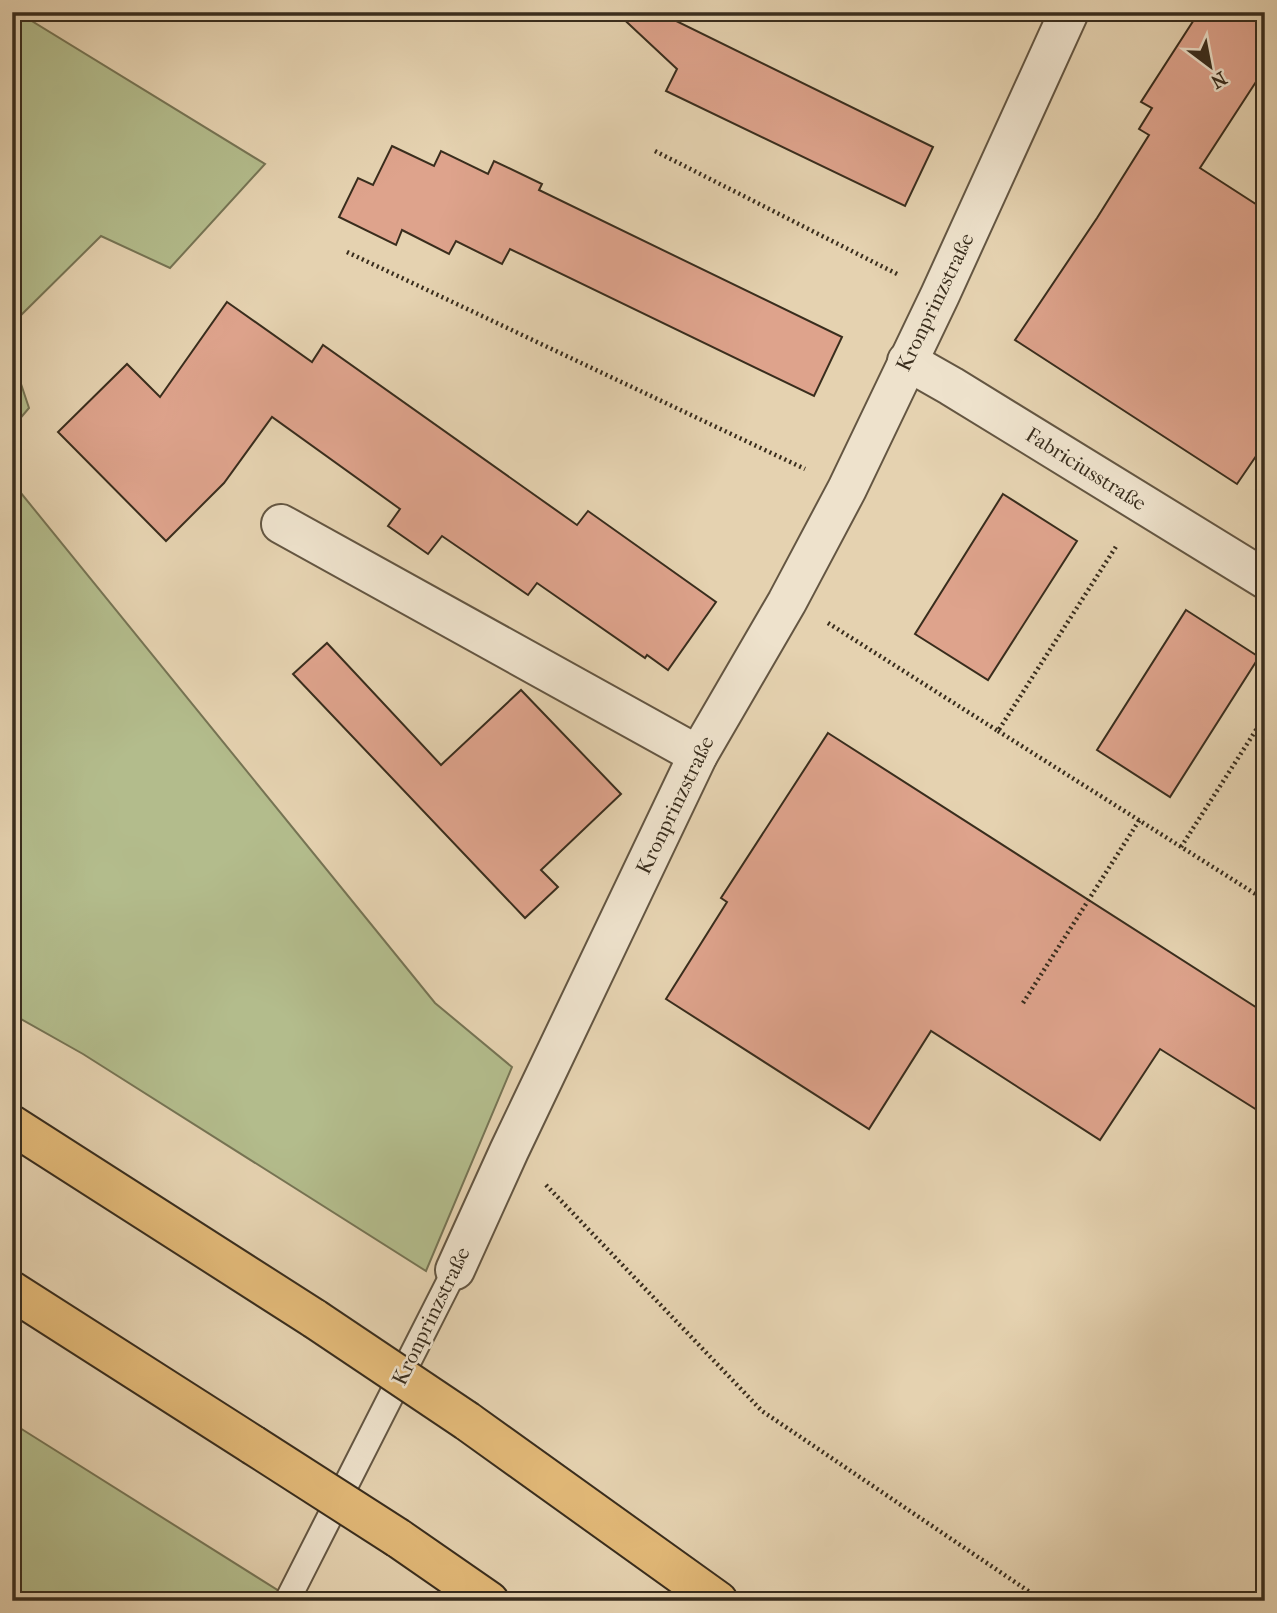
<svg xmlns="http://www.w3.org/2000/svg" width="1277" height="1613" viewBox="0 0 1277 1613" font-family="'IM FELL French Canon',serif">
	<style>
		.green { fill: #b3bc8c; stroke: #767454; stroke-width: 2 }
		.building { fill: #dea38c; stroke: #392d1d; stroke-width: 2 }
		.lines { fill: none; stroke-linecap: round; stroke-linejoin: round }
		.lane-casing { stroke: #645642; stroke-width: 28 }
		.street-casing { stroke: #645642; stroke-width: 42 }
		.highway-casing { stroke: #392d1d; stroke-width: 42 }
		.path { stroke: #392d1d; stroke-width: 4.5; stroke-dasharray: 2 3.5; stroke-linecap: butt }
		.lane { stroke: #eee2cc; stroke-width: 24 }
		.street { stroke: #eee2cc; stroke-width: 38 }
		.highway { stroke: #e2b978; stroke-width: 38 }
		.highway-bridge-casing { stroke: #392d1d; stroke-width: 42; stroke-linecap: butt }
		.highway-bridge { stroke: #e2b978; stroke-width: 38 }
		.labels { text-anchor: middle; stroke-width: 5; stroke-linejoin: round; paint-order: stroke }
		.street-label { font-size: 21px; fill: #392d1d; stroke: #eee2cc }
	</style>
	<rect width="100%" height="100%" fill="#e5d2b0"/>
	<filter id="stains"><feTurbulence type="fractalNoise" baseFrequency=".00286" numOctaves="4"/><feColorMatrix values="0 0 0 0 .2 0 0 0 0 .09 0 0 0 0 .02 0 0 0 .5 -.17"/></filter>
	<radialGradient id="worn" r=".72"><stop offset=".6" stop-color="#630" stop-opacity="0"/><stop offset="1" stop-color="#630" stop-opacity=".3"/></radialGradient>
	<g class="green">
		<path d="M12,12H17L265,164L170,268L101,236L12,324Z"/>
		<path d="M12,357L29,408L12,428Z"/>
		<path d="M12,482L435,1003L512,1067L426,1271L83,1054L12,1014Z"/>
		<path d="M12,1423L295,1601H12Z"/>
	</g>
	<g class="building">
		<path d="M616,12H658L933,147L905,206L666,91L677,69Z"/>
		<path d="M1199,12H1265V68L1200,168L1265,210V443L1237,484L1015,340L1097,218L1149,135L1139,129L1152,108L1141,102Z"/>
		<path d="M392,146L434,166L441,151L488,174L494,161L542,184L539,190L842,337L814,396L510,249L502,264L456,241L449,254L402,230L396,245L339,217L358,178L373,185Z"/>
		<path d="M227,302L312,362L323,345L577,525L588,511L716,602L668,670L647,655L645,658L537,583L528,595L442,536L428,554L388,526L400,509L272,417L224,483L166,541L58,432L127,364L160,397Z"/>
		<path d="M1003,494L1077,541L988,680L915,634Z"/>
		<path d="M1186,610L1259,657L1170,797L1097,750Z"/>
		<path d="M327,643L441,765L521,690L621,794L541,870L558,887L525,918L293,674Z"/>
		<path d="M828,733L1265,1013V1115L1160,1049L1100,1140L931,1031L869,1129L666,999L727,902L721,898Z"/>
	</g>
	<g class="lines">
		<g class="lane-casing">
			<path id="lane" d="M287,1601L455,1270"/>
		</g>
		<g class="street-casing">
			<g id="street">
				<path d="M907,361L951,386L1265,579"/>
				<path d="M281,524L698,755"/>
				<path d="M455,1270L509,1151L698,755L787,602L847,489L940,295L1069,12"/>
			</g>
		</g>
		<g class="highway-casing">
			<g id="highway">
				<path d="M12,1125L315,1319"/>
				<path d="M12,1291L253,1445"/>
				<path d="M467,1421L718,1601"/>
				<path d="M398,1538L489,1601"/>
			</g>
		</g>
		<g class="path">
			<path d="M655,151L897,274"/>
			<path d="M347,252L805,469"/>
			<path d="M828,623L998,731L1117,545"/>
			<path d="M998,731L1265,900"/>
			<path d="M1181,847L1265,716"/>
			<path d="M1023,1003L1140,819"/>
			<path d="M546,1185L762,1411L1043,1601"/>
		</g>
		<use href="#lane" class="lane"/>
		<use href="#street" class="street"/>
		<use href="#highway" class="highway"/>
		<g class="highway-bridge-casing">
			<g id="highway-bridge">
				<path d="M315,1319L467,1421"/>
				<path d="M253,1445L398,1538"/>
			</g>
		</g>
		<use href="#highway-bridge" class="highway-bridge"/>
	</g>
	<g class="labels">
		<g class="street-label">
			<text transform="translate(935 302) rotate(-64)" y="7">Kronprinzstraße</text>
			<text transform="translate(1086 469) rotate(32)" y="7">Fabriciusstraße</text>
			<text transform="translate(675 805) rotate(-64)" y="7">Kronprinzstraße</text>
			<text transform="translate(431 1316) rotate(-64)" y="7">Kronprinzstraße</text>
		</g>
	</g>
	<rect width="1277" height="1613" fill="none" stroke="#e5d2b0" stroke-width="42"/>
	<rect x="14" y="14" width="1249" height="1585" fill="none" stroke="#392d1d" stroke-width="3.5"/>
	<rect x="21" y="21" width="1235" height="1571" fill="none" stroke="#392d1d" stroke-width="2"/>
	<g transform="translate(1210 66) rotate(148)" stroke="#eee2cc" stroke-width="5" paint-order="stroke">
	<path d="M0-5L12 26L0 18L-12 26Z" fill="#392d1d"/>
	<text y="-10" font-size="19" font-weight="bold" text-anchor="middle" fill="#392d1d">N</text>
	</g>
	<rect width="100%" height="100%" filter="url(#stains)"/>
	<rect width="100%" height="100%" fill="url(#worn)"/>
</svg>
